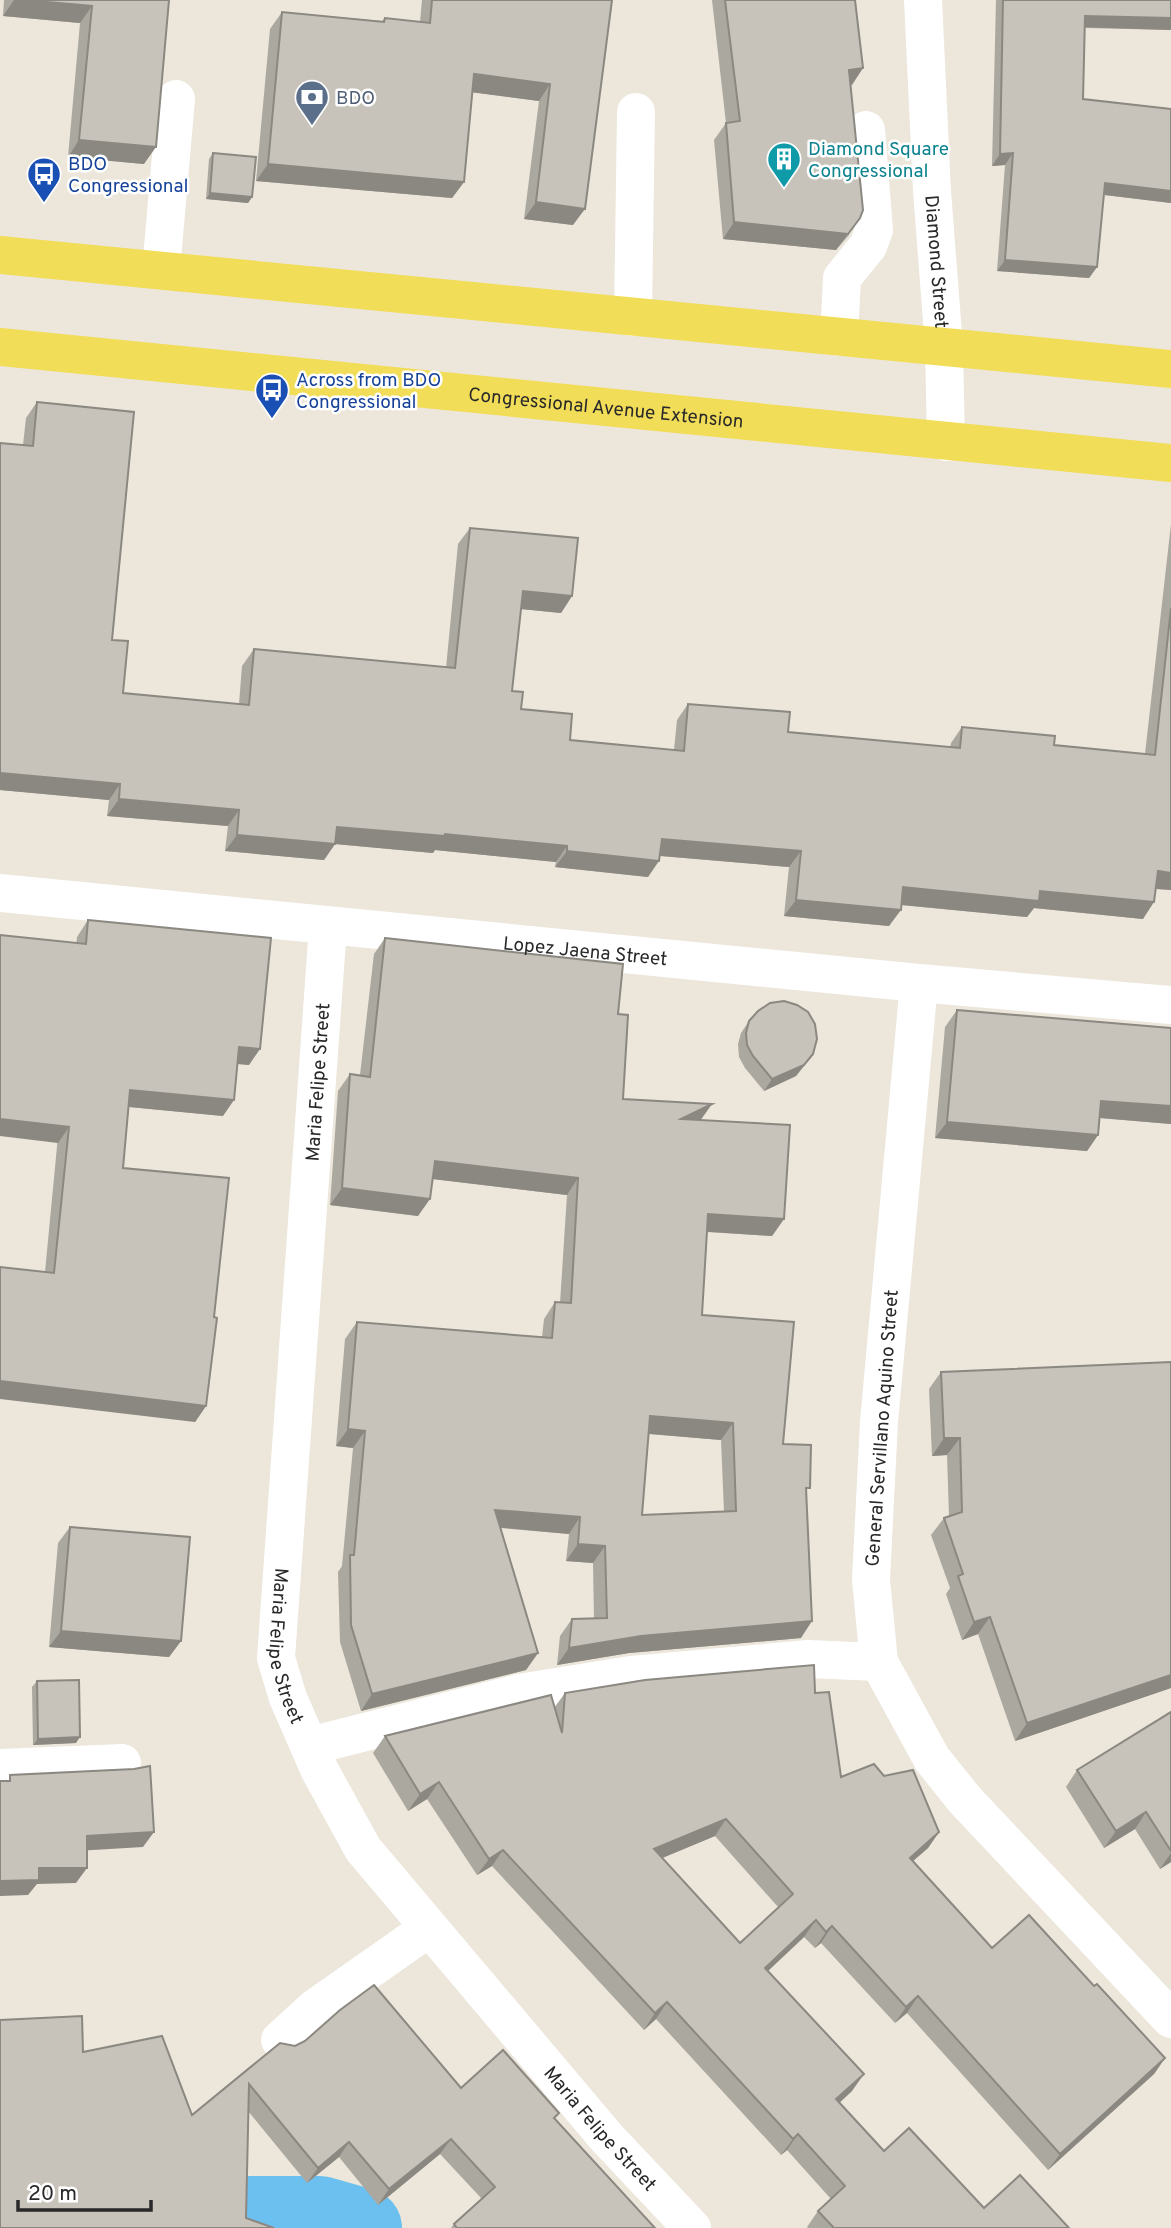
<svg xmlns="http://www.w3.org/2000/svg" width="1171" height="2228" viewBox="0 0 1171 2228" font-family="Overpass,sans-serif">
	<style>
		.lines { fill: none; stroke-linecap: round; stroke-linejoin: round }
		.river { stroke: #6cc0f0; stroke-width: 80 }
		.minor { stroke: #fff; stroke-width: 38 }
		.major { stroke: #f2dd59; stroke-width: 38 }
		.wall { fill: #aba8a0; fill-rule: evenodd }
		.shaded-wall { fill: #8b8882 }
		.building { fill: #c7c3ba; stroke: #8b8882; stroke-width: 2; fill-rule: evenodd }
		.labels { text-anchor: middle; stroke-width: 5; stroke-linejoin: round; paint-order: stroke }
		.service-label { font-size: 19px; fill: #4e5e75; stroke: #fff; text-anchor: start }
		.culture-label { font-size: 19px; fill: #0d838f; stroke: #fff; text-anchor: start }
		.transit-label { font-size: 19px; fill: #164399; stroke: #fff; text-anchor: start }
		.street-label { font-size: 19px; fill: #292929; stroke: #fff }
	</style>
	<rect width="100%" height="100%" fill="#ece6db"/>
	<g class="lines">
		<path class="river" d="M0,2216H320L362,2228"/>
		<g class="minor">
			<path id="s1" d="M923,0L932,191L944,347L946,442"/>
			<path d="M161,270L176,99"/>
			<path d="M633,317L636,112"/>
			<path d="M839,337L842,278L868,246L874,230L866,130"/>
			<path id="s2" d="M0,893L919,983L1171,1005"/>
			<path id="s3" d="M328,926L276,1658L288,1698L319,1769L363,1849L607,2138L692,2228"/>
			<path d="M919,983L879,1422L871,1580L879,1662L932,1759L965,1800L1171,2019"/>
			<path d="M310,1746L519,1693L631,1675L808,1659L879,1662"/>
			<path d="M0,1768L122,1763"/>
			<path d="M280,2040L315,2008L429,1928"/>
		</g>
		<g class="major">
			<path d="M0,255L1171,369"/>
			<path id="s4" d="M0,347L1171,463"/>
		</g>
	</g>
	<g class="wall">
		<path d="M4,0H169L144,164L68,157L80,23L3,16Z"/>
		<path d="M422,0H612L573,225L524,219L539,101L472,92L464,182L452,198L256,181L270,29L282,12L382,21L385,18L420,22Z"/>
		<path d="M712,0H855L863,68L851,85L849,235L836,250L723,239L714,140L726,123Z"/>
		<path d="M996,0H1171V30L1085,28L1083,99L1171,109V203L1104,195L1097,267L1089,278L997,271L1005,165L992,166Z"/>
		<path d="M213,153L252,197L248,203L206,199L209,159Z"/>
		<path d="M37,402L112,640L123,693L239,704L242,666L254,649L446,668L458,544L470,528L572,596L561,613L521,609L512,691L521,709L570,740L674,750L677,720L688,704L788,732L950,748L951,743L962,727L1054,745L1145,754L1171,524V890L1156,889L1143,919L1034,908L1027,917L901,905L889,926L784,916L789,867L660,856L648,877L555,867L556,862L435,850L433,853L335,844L324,860L225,851L228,826L107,816L109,800L0,790V443L23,445L26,418Z"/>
		<path d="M88,920L249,1065L237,1064L223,1116L129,1107L123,1168L206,1406L195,1422L45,1272L77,937Z"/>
		<path d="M385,938L618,1014L623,1099L701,1120L784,1219L772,1236L707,1232L702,1315L783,1444L806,1493L801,1638L629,1653L557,1665L560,1636L572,1619H594L593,1563L566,1561L569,1534L500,1528L538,1653L526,1670L361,1711L340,1642L338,1572L342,1566L353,1448L336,1446L345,1339L357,1322L542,1337L544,1319L555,1302L560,1303L567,1195L433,1179L418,1216L330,1205L338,1091L350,1074L360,1075L374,954ZM649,1434L721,1440L724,1512L642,1515Z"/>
		<path d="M957,1010L1171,1028V1124L1099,1118L1098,1135L1087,1151L935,1138L945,1027Z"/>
		<path d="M749,1021L805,1065L796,1076L764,1091L745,1068L739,1057L738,1044L741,1033Z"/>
		<path d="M941,1372L1171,1688L1015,1741L978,1634L962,1640L946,1594L950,1588L931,1535L944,1518L949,1516L947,1455L932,1456L929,1389Z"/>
		<path d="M70,1527L181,1641L169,1657L49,1647L58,1543Z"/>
		<path d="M37,1681L76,1743L33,1745L32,1687Z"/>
		<path d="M565,1693H815L841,1777L884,1776L939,1832L928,1848L913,1861L992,1948L1094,1986L1165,2058L1154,2074L1048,2170L907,2013L895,2023L821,1943L815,1948L804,1937L768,1971L852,2091L839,2103L884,2151L984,2208L1069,2228H808L807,2227L818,2211L831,2199L787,2150L781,2155L656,2019L644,2030L492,1866L477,1875L427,1799L408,1811L373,1753L385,1736L554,1708ZM715,1836L779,1908L740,1943L662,1858Z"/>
		<path d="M1171,1712V1862L1160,1869L1135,1829L1104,1848L1066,1787L1077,1770Z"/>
		<path d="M280,2043L461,2088L555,2119L655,2228H451L454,2224L482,2199L440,2154L378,2205L339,2157L307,2183L248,2111L246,2218L0,2228L83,2052L192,2115Z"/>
	</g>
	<g class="shaded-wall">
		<path d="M14,0H25L92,6L80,23L3,16Z"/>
		<path d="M1085,16L1171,18V30L1077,27Z"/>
		<path d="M863,68L852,85L837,86L849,70Z"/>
		<path d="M474,74L550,84L539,101L462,91Z"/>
		<path d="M79,140L156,147L144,164L68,157Z"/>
		<path d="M1013,153L1005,165L992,166L1000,154Z"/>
		<path d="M268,164L464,182L452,198L256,181Z"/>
		<path d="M1105,183L1171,191V203L1097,194Z"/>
		<path d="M210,193L252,197L248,203L206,199Z"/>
		<path d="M536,202L585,209L573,225L524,219Z"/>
		<path d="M860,218L836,250L723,239L734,222Z"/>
		<path d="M1005,260L1097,267L1089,278L997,271Z"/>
		<path d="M523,591L572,596L561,613L511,608Z"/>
		<path d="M0,773L120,784L109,800L0,790Z"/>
		<path d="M119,799L239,810L228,826L107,816Z"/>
		<path d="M337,827L445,834L567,846L556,862L435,850L433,853L335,844L324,860L225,851L237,835Z"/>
		<path d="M662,839L801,851L789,867L650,855Z"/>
		<path d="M567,851L659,861L648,877L555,867Z"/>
		<path d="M1158,871L1171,873V890L1146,888Z"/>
		<path d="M903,887L1040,891L1154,902L1143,919L1034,908L1027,917L892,904Z"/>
		<path d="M796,900L901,910L889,926L784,916Z"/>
		<path d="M239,1047L260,1049L249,1065L228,1063Z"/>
		<path d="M813,1054L796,1076L764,1091L772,1079Z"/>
		<path d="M130,1090L234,1100L223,1116L119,1106Z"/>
		<path d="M1101,1101L1171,1106V1124L1089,1117Z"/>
		<path d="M712,1104L700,1121L681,1119Z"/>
		<path d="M0,1119L69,1127L58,1143L0,1136Z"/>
		<path d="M947,1122L1098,1135L1087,1151L935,1138Z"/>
		<path d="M435,1161L578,1178L567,1195L424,1178Z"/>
		<path d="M342,1188L430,1199L418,1216L330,1205Z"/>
		<path d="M708,1214L784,1219L772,1236L696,1231Z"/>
		<path d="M0,1381L206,1406L195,1422L0,1399Z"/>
		<path d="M650,1416L733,1423L721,1440L639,1433Z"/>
		<path d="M348,1429L365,1431L353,1448L336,1446Z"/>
		<path d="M944,1438H960L947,1455L932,1456Z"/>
		<path d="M495,1510L580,1517L569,1534L483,1526Z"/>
		<path d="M578,1544L605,1546L593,1563L566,1561Z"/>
		<path d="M990,1617L978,1634L962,1640L974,1622Z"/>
		<path d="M812,1621L801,1638L629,1653L557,1665L569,1648L641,1636Z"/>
		<path d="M61,1631L181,1641L169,1657L49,1647Z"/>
		<path d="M538,1653L526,1670L361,1711L372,1694Z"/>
		<path d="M1171,1675V1688L1015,1741L1027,1723Z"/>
		<path d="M80,1737L76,1743L33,1745L38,1739Z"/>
		<path d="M439,1782L427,1799L408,1811L420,1794Z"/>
		<path d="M1146,1812L1135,1829L1104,1848L1116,1831Z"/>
		<path d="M726,1819L715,1836L643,1866L654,1849Z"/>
		<path d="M154,1832L143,1847L76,1851L87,1836Z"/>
		<path d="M939,1832L928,1848L898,1874L910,1858Z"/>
		<path d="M503,1850L492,1866L477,1875L489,1859Z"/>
		<path d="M1171,1853V1862L1160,1869Z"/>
		<path d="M39,1868H87L76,1883L37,1884L28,1895L0,1896V1881Z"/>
		<path d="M816,1920L804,1937L754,1984L765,1968Z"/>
		<path d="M832,1926L821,1943L815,1948L826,1932Z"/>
		<path d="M918,1996L907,2013L895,2023L906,2007Z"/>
		<path d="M667,2002L656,2019L644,2030L655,2013Z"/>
		<path d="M1165,2058L1154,2074L1048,2170L1060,2154Z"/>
		<path d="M864,2074L852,2091L825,2116L836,2099Z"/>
		<path d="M798,2134L787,2150L781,2155L793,2139Z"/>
		<path d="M451,2139L440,2154L378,2205L389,2189Z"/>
		<path d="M349,2142L339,2157L307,2183L318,2168Z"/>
	</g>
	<g class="building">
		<path d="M25,0H169L156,147L79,140L92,6Z"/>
		<path d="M432,0H612L585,209L536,202L550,84L474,74L464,182L268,164L282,12L384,22L385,18L430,23Z"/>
		<path d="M725,0H855L863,68L849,70L863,210L860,218L848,234L734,222L726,123L740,121Z"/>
		<path d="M1003,0H1171V18L1085,16L1083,99L1171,109V191L1105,183L1097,267L1005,260L1013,153L1000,154Z"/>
		<path d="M213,153L256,157L252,197L210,193Z"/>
		<path d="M37,402L134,412L112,640L128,641L123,693L249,705L254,649L455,668L470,528L578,538L572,596L523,591L512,691L523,692L521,709L572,714L570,740L684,751L688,704L790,712L788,732L960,748L962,727L1055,736L1054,745L1155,755L1171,608V873L1158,871L1154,902L1040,891L1039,901L903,887L901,910L796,900L801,851L662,839L659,861L567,851V846L445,834V836L337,827L335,844L237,835L239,810L119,799L120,784L0,773V443L33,446Z"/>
		<path d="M88,920L271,938L260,1049L239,1047L234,1100L130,1090L123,1168L229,1178L214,1317L217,1318L206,1406L0,1381V1267L54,1273L69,1127L0,1119V935L86,944Z"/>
		<path d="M385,938L623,964L618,1014L628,1015L623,1099L712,1104L681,1119L790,1125L784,1219L708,1214L702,1315L794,1322L783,1444L811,1445L810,1488H806L812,1621L641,1636L569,1648L572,1619L607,1618L605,1546L578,1544L580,1517L495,1510L538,1653L372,1694L351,1625L350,1555H354L365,1431L348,1429L357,1322L552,1338L555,1302L571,1303L578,1178L435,1161L430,1199L342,1188L350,1074L370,1077ZM650,1416L733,1423L736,1511L642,1515Z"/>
		<path d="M784,1001L797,1005L808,1012L815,1024L817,1039L813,1054L804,1065L772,1079L753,1056L747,1045L746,1033L749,1021L758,1011L770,1003Z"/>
		<path d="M957,1010L1171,1028V1106L1101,1101L1098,1135L947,1122Z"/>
		<path d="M1171,1362V1675L1027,1723L990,1617L974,1622L958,1576L963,1574L944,1518L962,1512L960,1438H944L941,1372Z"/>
		<path d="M70,1527L190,1537L181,1641L61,1631Z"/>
		<path d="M814,1665L815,1693L829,1692L841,1777L874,1764L884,1776L913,1770L939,1832L910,1858L992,1948L1029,1915L1094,1986L1097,1984L1165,2058L1060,2154L918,1996L906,2007L832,1926L826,1932L816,1920L765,1968L864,2074L836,2099L884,2151L909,2128L984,2208L1020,2175L1069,2228H834L818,2211L845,2186L798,2134L793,2139L667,2002L655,2013L503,1850L489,1859L439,1782L420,1794L385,1736L551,1695L562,1733L565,1693L645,1680ZM726,1819L793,1894L740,1943L654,1849Z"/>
		<path d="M79,1680L80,1737L38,1739L37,1681Z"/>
		<path d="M1171,1712V1851L1146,1812L1116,1831L1077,1770Z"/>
		<path d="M150,1766L154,1832L87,1836V1868H39V1880L0,1881V1781H10V1775L134,1769Z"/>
		<path d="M374,1985L461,2088L503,2050L559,2113L554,2118L655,2228H457L454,2224L495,2187L451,2139L389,2189L349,2142L318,2168L249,2084L246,2218L274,2228H0V2020L82,2016L83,2052L162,2036L192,2115L280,2043L295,2046L305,2041L340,2010Z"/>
	</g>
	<defs>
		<g id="bank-pin" transform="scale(1.75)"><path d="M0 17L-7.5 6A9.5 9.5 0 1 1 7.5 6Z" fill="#5c6f8a" stroke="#fff"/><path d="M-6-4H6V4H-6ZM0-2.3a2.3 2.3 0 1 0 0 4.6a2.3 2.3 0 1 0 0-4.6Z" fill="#fff"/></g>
		<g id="building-pin" transform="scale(1.75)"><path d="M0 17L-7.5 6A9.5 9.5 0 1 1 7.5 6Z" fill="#0f9aa8" stroke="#fff"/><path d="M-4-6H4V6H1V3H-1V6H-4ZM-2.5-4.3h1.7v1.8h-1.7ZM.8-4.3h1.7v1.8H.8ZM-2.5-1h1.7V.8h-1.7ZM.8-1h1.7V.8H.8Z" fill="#fff"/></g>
		<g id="bus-pin" transform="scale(1.75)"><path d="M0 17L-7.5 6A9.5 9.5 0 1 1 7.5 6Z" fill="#1a4fb4" stroke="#fff"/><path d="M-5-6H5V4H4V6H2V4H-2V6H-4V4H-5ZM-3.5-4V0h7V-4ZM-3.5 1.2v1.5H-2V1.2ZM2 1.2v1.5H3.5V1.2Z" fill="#fff"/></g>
	</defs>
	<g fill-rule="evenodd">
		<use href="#bank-pin" x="312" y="97"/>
		<use href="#building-pin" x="784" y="159"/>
		<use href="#bus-pin" x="44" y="174"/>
		<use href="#bus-pin" x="272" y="390"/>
	</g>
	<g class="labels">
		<g class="service-label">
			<text x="336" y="104">BDO</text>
		</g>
		<g class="culture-label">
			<text x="808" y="155">Diamond Square<tspan x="808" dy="22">Congressional</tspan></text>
		</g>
		<g class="transit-label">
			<text x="68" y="170">BDO<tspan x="68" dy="22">Congressional</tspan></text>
			<text x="296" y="386">Across from BDO<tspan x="296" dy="22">Congressional</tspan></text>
		</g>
		<g class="street-label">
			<text dy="7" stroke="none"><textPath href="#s1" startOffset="262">Diamond Street</textPath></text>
			<text dy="7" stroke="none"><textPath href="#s4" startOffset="609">Congressional Avenue Extension</textPath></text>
			<text dy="7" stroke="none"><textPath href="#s2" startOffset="588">Lopez Jaena Street</textPath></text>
			<text transform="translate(317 1082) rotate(-86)" y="7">Maria Felipe Street</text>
			<text transform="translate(881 1428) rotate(-86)" y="7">General Servillano Aquino Street</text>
			<text dy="7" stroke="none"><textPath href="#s3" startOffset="723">Maria Felipe Street</textPath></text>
			<text dy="7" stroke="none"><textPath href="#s3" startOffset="1311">Maria Felipe Street</textPath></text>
		</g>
	</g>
	<path d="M18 2200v10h133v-10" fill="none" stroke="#292929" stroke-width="3.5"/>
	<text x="28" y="2200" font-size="21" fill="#292929" stroke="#ffffff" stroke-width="5" paint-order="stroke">20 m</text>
</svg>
